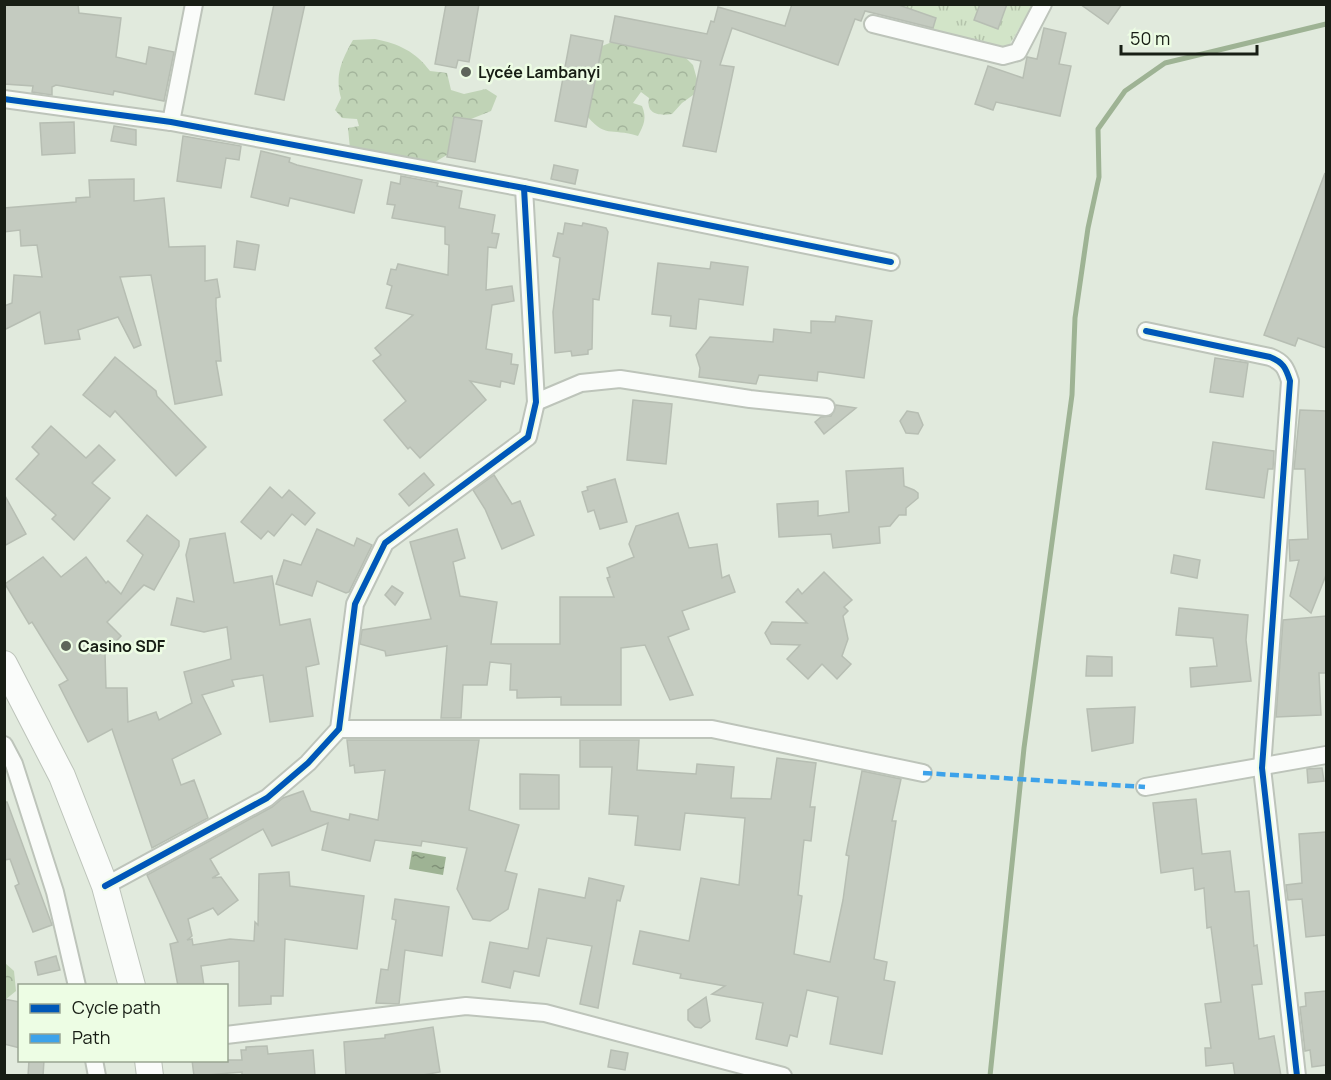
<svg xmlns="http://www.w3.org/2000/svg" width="1331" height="1080" viewBox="0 0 1331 1080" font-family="Manrope,sans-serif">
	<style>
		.grass { fill: url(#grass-tufts) }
		.forest { fill: url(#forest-crowns) }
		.water { fill: url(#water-ripples) }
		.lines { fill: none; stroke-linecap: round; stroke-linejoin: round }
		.stream { stroke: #9eb394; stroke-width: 5 }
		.building { fill: #c4cbc0; stroke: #b7beb3; stroke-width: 1.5 }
		.street-casing { stroke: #bdc4ba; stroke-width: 20 }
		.primary-casing { stroke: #bdc4ba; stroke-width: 28 }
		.street { stroke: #fafcfa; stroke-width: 16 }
		.primary { stroke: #fafcfa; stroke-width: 26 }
		.quiet { stroke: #3da2ea; stroke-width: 4.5; stroke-dasharray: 9 4.5; stroke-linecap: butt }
		.cycleway-casing { stroke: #edfde4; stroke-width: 10 }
		.cycleway { stroke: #0057b8; stroke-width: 6 }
		.poi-dot { fill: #5e655b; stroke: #edfde4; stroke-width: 2 }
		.labels { text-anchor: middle; stroke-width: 5; stroke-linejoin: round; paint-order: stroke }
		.poi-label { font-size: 16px; font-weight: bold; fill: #181e15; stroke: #edfde4; text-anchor: start }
	</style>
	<defs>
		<pattern id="grass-tufts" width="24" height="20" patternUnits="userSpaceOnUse" patternTransform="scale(1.5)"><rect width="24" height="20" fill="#d2e4c8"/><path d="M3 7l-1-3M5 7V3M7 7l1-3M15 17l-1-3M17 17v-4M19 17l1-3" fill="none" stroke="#b4c3ab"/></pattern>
		<pattern id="forest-crowns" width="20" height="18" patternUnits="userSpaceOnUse" patternTransform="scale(1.5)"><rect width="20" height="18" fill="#c0d3b6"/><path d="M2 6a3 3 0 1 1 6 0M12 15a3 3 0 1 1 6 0" fill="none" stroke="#a4b59c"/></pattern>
		<pattern id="water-ripples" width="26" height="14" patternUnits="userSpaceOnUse" patternTransform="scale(1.5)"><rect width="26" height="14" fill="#9eb394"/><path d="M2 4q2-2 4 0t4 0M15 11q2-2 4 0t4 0" fill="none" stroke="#809178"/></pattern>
	</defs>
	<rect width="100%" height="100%" fill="#e1eadd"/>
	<path class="grass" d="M897,5H1033L1008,47L979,41L958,44L943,39Z"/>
	<g class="forest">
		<path d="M375,39C399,44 415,51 430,71L447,73L451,90L464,94L486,89L497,96L491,111L461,123L454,151L433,163L350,149L348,128L359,126L357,119L342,118L335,110L341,98C335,75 341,61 353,40Z"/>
		<path d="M619,39L680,52L693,65L700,90L682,103L672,114C658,116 646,114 649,98L641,92L633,103L642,106C647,118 644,125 638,136C610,127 605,140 584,112L595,49Z"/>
		<path d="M5,963L14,971L16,991L5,1000Z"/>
	</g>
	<path class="water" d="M412,851L446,857L443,875L409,869Z"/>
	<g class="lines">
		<path class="stream" d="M990,1076L1024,748L1072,395L1075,318L1088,228L1099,177L1098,129L1125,91L1165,63L1326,24"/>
	</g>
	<g class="building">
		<path d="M4,4H78L79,13L121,18L116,57L146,64L149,47L174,52L164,101L114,91L113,95L56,85L52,87V95L32,92L33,86L4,84Z"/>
		<path d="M274,4H305L284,100L255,94Z"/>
		<path d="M446,4H479L469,62L458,60L456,68L435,64Z"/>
		<path d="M792,4H896L936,18L933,28L865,11L861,21L855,19L838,65L732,28L720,65L734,67L716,152L683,146L701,61L610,42L615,16L707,34L711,21L714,22L718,7L785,26Z"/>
		<path d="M980,4H1007L998,29L974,20Z"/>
		<path d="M1080,4H1122L1108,24Z"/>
		<path d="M1044,28L1066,33L1059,64L1071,66L1060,116L996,102L993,110L975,104L988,66L1023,78L1027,57L1037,59Z"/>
		<path d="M571,35L603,41L586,127L555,121Z"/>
		<path d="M454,117L482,121L475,162L447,157Z"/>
		<path d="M74,122L75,153L42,155L40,123Z"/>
		<path d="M114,126L136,130V145L111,141Z"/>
		<path d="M183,136L241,146L239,160L226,158L221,188L177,181Z"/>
		<path d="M261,151L290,158L289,162L297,165L362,180L354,213L290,198L288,206L251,197Z"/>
		<path d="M554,165L578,170L575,184L551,179Z"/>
		<path d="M1325,173L1326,348L1298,338L1295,346L1264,335Z"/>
		<path d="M401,176L438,183L437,186L462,191L459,208L495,215L492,233L499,234L496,248L488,247L486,290L512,286L514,301L492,305L486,349L512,354L511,364L518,365L514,384L501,381L500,387L470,381L486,400L420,458L410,447L408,449L384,420L406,401L373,361L381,355L375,348L413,315L386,308L392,286L387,284L391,269L396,270L398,264L448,275L449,245L445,244V227L392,218L395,205L387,204L391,182L400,184Z"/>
		<path d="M134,179V201L164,198L169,247L205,246V281L217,279L220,297L216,298V306L221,361H216L222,395L175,404L151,275L120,277L141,345L134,348L118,317L78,330L80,339L45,344L40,312L4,330V306L12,303L14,275L42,277L37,245L21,246L20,230L4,232V208L76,202V198L90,197L89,180Z"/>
		<path d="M565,223L582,226L583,223L606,228L608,232L599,300L593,299L592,349L588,350V354L572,356L571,351L555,353L553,312L560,258L553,256L558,233L563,234Z"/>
		<path d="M237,241L259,245L255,270L234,267Z"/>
		<path d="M711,262L748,267L743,305L699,299L696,329L670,326L671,316L652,314L658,263L710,269Z"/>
		<path d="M836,316L872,321L864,378L821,372H818L817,381L759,375L756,384L699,377L700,368L696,355L710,337L773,342L774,329L811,333V321L835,322Z"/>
		<path d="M115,357L156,391L157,396L206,447L176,476L115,411L110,417L83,395Z"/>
		<path d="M1215,358L1248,363L1243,397L1210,392Z"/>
		<path d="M633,400L672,404L666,464L627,460Z"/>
		<path d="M836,405L856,408L824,434L815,422L821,417L831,416Z"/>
		<path d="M1300,410L1326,411V575L1311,613L1290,596L1299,560L1290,561L1289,540L1308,539L1305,469H1294Z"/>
		<path d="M907,411L918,413L923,425L918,434L906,433L900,421Z"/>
		<path d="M51,426L86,458L99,445L115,460L92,483L110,498L74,540L52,519L56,515L16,479L39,454L32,447Z"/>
		<path d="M1213,442L1274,451L1273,469H1268L1264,498L1206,489Z"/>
		<path d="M903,468L904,486L914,490L918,493V498L906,508V515H899L890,526L879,527L880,543L833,548L831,534L779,537L777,504L818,501V516L849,512L846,471Z"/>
		<path d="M424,473L434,485L409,506L399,494Z"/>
		<path d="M494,475L512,504L520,501L534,535L502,549L485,509L473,490Z"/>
		<path d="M615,479L627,522L600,529L594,510L588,512L582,492L588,490L587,487Z"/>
		<path d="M270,487L282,498L289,490L315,513L305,525L292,514L274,536L268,531L261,539L241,522Z"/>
		<path d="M4,494L26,534L4,546Z"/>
		<path d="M678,513L689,548L717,544L722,578L729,575L735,592L682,611L689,629L668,637L693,695L670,700L645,645L621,648V705H561V697L517,698V690H510L511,664L490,662L487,685H463L461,718H441L447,646L386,656L385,651L360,644L362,630L431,619L410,542L457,529L465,558L453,562L460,596L497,602L491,644H560V597H614L607,578L610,577L607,568L634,557L629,544L636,526Z"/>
		<path d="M147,515L179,541V546L154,590L144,585L107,622L121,636L105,653L106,688H127L128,722L156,712L159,720L192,703L184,672L231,659L227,627L204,632L171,625L177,598L194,602L186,555L190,539L225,533L234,583L272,576L280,625L310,619L319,664L306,667L313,716L270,722L263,675L232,680L234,686L202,695L221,734L172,759L181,785L194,780L208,818L152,848L112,729L88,742L59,685L68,680L32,622L29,624L5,584L43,557L61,577L86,557L106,583L108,581L121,594L143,555L127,541Z"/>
		<path d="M317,529L354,546L357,538L372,545L349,592L346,593L317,581L312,596L276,584L284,560L301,565Z"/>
		<path d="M1174,555L1200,560L1197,578L1171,573Z"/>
		<path d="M824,572L852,600L844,607L848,611L843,616L848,639L842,656L851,664L837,679L822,664L808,679L787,659L800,645L771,644L765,633L772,622L807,623L786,602L798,589L802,594Z"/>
		<path d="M392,586L403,593L395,605L385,595Z"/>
		<path d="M1179,608L1248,615L1246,640L1251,681L1191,687L1190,668L1217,666L1213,638L1176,635Z"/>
		<path d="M1326,616V673H1319L1321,715L1276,717L1283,620Z"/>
		<path d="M1087,656L1112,657V676H1086Z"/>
		<path d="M1135,707L1133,743L1092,751L1087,709Z"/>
		<path d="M347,740H479L469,810L519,825L505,871L517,874L508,909L490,921L473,919L457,889L467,848L422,841L421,846L375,840L370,861L322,850L328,823L272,846L263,829L210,859L219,874L212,878L221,877L238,900L218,915L213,908L188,919L192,936L187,940L192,939L193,945L230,939L254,941L255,922L258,925L259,874L289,872L290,886L364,896L357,949L285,939L283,996H271V1004L239,1006V961L201,966L204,986H178L170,944L178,942L147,875L272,807L283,798L303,791L311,811L349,820L350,814L378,820L385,770L355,773L354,765L350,766Z"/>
		<path d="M580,740H639L637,770L696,774L697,764L734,767L731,798L771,799L777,758L816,763L810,807H815L811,841L804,840L798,895L802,896L794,954L830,962L843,900L849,856L846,855L862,771L901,779L892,821H896L874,959L887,962L884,980L895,982L882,1054L830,1044L838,997L807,990L797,1037L790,1035L787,1046L756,1039L763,1003L712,994L725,986L680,978L681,974L633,964L640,931L689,941L701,878L739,885L745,818L685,813L680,850L635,845L638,816L609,814L612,767H580Z"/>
		<path d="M1322,768L1324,781L1308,783L1307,769Z"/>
		<path d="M520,774L559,775V809H520Z"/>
		<path d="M1196,799L1202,854L1230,851L1235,892L1249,891L1254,946L1257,945L1262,984L1252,985L1259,1039L1274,1036L1281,1076H1235L1233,1063L1206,1066L1205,1048H1211L1205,1004L1221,1002L1211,927L1207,928L1204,888L1195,890L1193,868L1161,873L1153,803Z"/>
		<path d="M4,802H7L52,925L33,932L15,886L19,884L10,859L4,860Z"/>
		<path d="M1326,832V935L1306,937L1302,899L1288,900L1286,885L1302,883L1299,834Z"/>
		<path d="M589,878L624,886L620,901L617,900L598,1008L580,1004L592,946L547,938L539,976L514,971L510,988L482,982L490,942L528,949L539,889L585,898Z"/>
		<path d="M395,899L449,907L442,956L405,950L399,1004L376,1003L381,969L388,970L396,920L392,919Z"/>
		<path d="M56,956L60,970L38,975L35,962Z"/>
		<path d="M1326,991V1065L1312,1067L1310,1050L1305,1051L1300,1007L1306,1006L1305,993Z"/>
		<path d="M706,997L710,1021L701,1028L695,1027L688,1020V1010Z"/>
		<path d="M4,999L20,1002V1048L4,1044Z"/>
		<path d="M433,1027L440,1072L417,1076H346L344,1042L385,1038V1035Z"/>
		<path d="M267,1046L268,1054L313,1050L315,1076H242V1072L194,1076L192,1060H242L241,1050H246V1047Z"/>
		<path d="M611,1050L628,1053L625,1070L608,1067Z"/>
		<path d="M29,1060H44L43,1076H28Z"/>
	</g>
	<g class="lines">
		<g class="street-casing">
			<g id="street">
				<path d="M873,24L1003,56L1018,52L1043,4"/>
				<path d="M4,99L171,122L524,188L891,262"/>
				<path d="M171,122L194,4"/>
				<path d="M1146,331L1270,357C1283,362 1286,368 1290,381L1262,768L1297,1076"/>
				<path d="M536,402L581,383L620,379L750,399L826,407"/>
				<path d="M339,729H712L923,773"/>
				<path d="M4,745L14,764L55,892L77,986"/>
				<path d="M1145,787L1326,755"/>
				<path d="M105,886L267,798L308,763L339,729L355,604L385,543L528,437L536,402L524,188"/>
				<path d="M226,1035L466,1006L545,1013L783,1076"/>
				<path d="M94,1060L97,1076"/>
			</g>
		</g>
		<g class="primary-casing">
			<g id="primary">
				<path d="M4,664L62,776L105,886L132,986"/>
				<path d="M148,1060L150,1076"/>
			</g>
		</g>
		<use href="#street" class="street"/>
		<use href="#primary" class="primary"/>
		<path class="quiet" d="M923,773L1145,787"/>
		<g class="cycleway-casing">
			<g id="cycleway">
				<path d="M4,99L171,122L524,188L891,262"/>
				<path d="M1146,331L1270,357C1283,362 1286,368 1290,381L1262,768L1297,1076"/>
				<path d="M105,886L267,798L308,763L339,729L355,604L385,543L528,437L536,402L524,188"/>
			</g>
		</g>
		<use href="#cycleway" class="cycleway"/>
	</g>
	<g class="poi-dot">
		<circle cx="466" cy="72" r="6"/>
		<circle cx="66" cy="646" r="6"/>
	</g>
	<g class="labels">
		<g class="poi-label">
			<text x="478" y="78">Lycée Lambanyi</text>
			<text x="78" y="652">Casino SDF</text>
		</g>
	</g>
	<rect width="1331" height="1080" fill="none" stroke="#181e15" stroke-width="12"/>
	<rect x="18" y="984" width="210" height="78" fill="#edfde4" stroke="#98a491" stroke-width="1.5"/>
	<rect x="30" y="1004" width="30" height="9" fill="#0057b8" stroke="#98a491" stroke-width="1.5"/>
	<text x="72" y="1014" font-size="18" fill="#181e15">Cycle path</text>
	<rect x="30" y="1034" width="30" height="9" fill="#3da2ea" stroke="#98a491" stroke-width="1.5"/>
	<text x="72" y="1044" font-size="18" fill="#181e15">Path</text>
	<path d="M1121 45v9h136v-9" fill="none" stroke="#181e15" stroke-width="3"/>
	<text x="1130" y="45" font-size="18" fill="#181e15" stroke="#edfde4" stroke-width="4.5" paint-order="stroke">50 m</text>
</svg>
